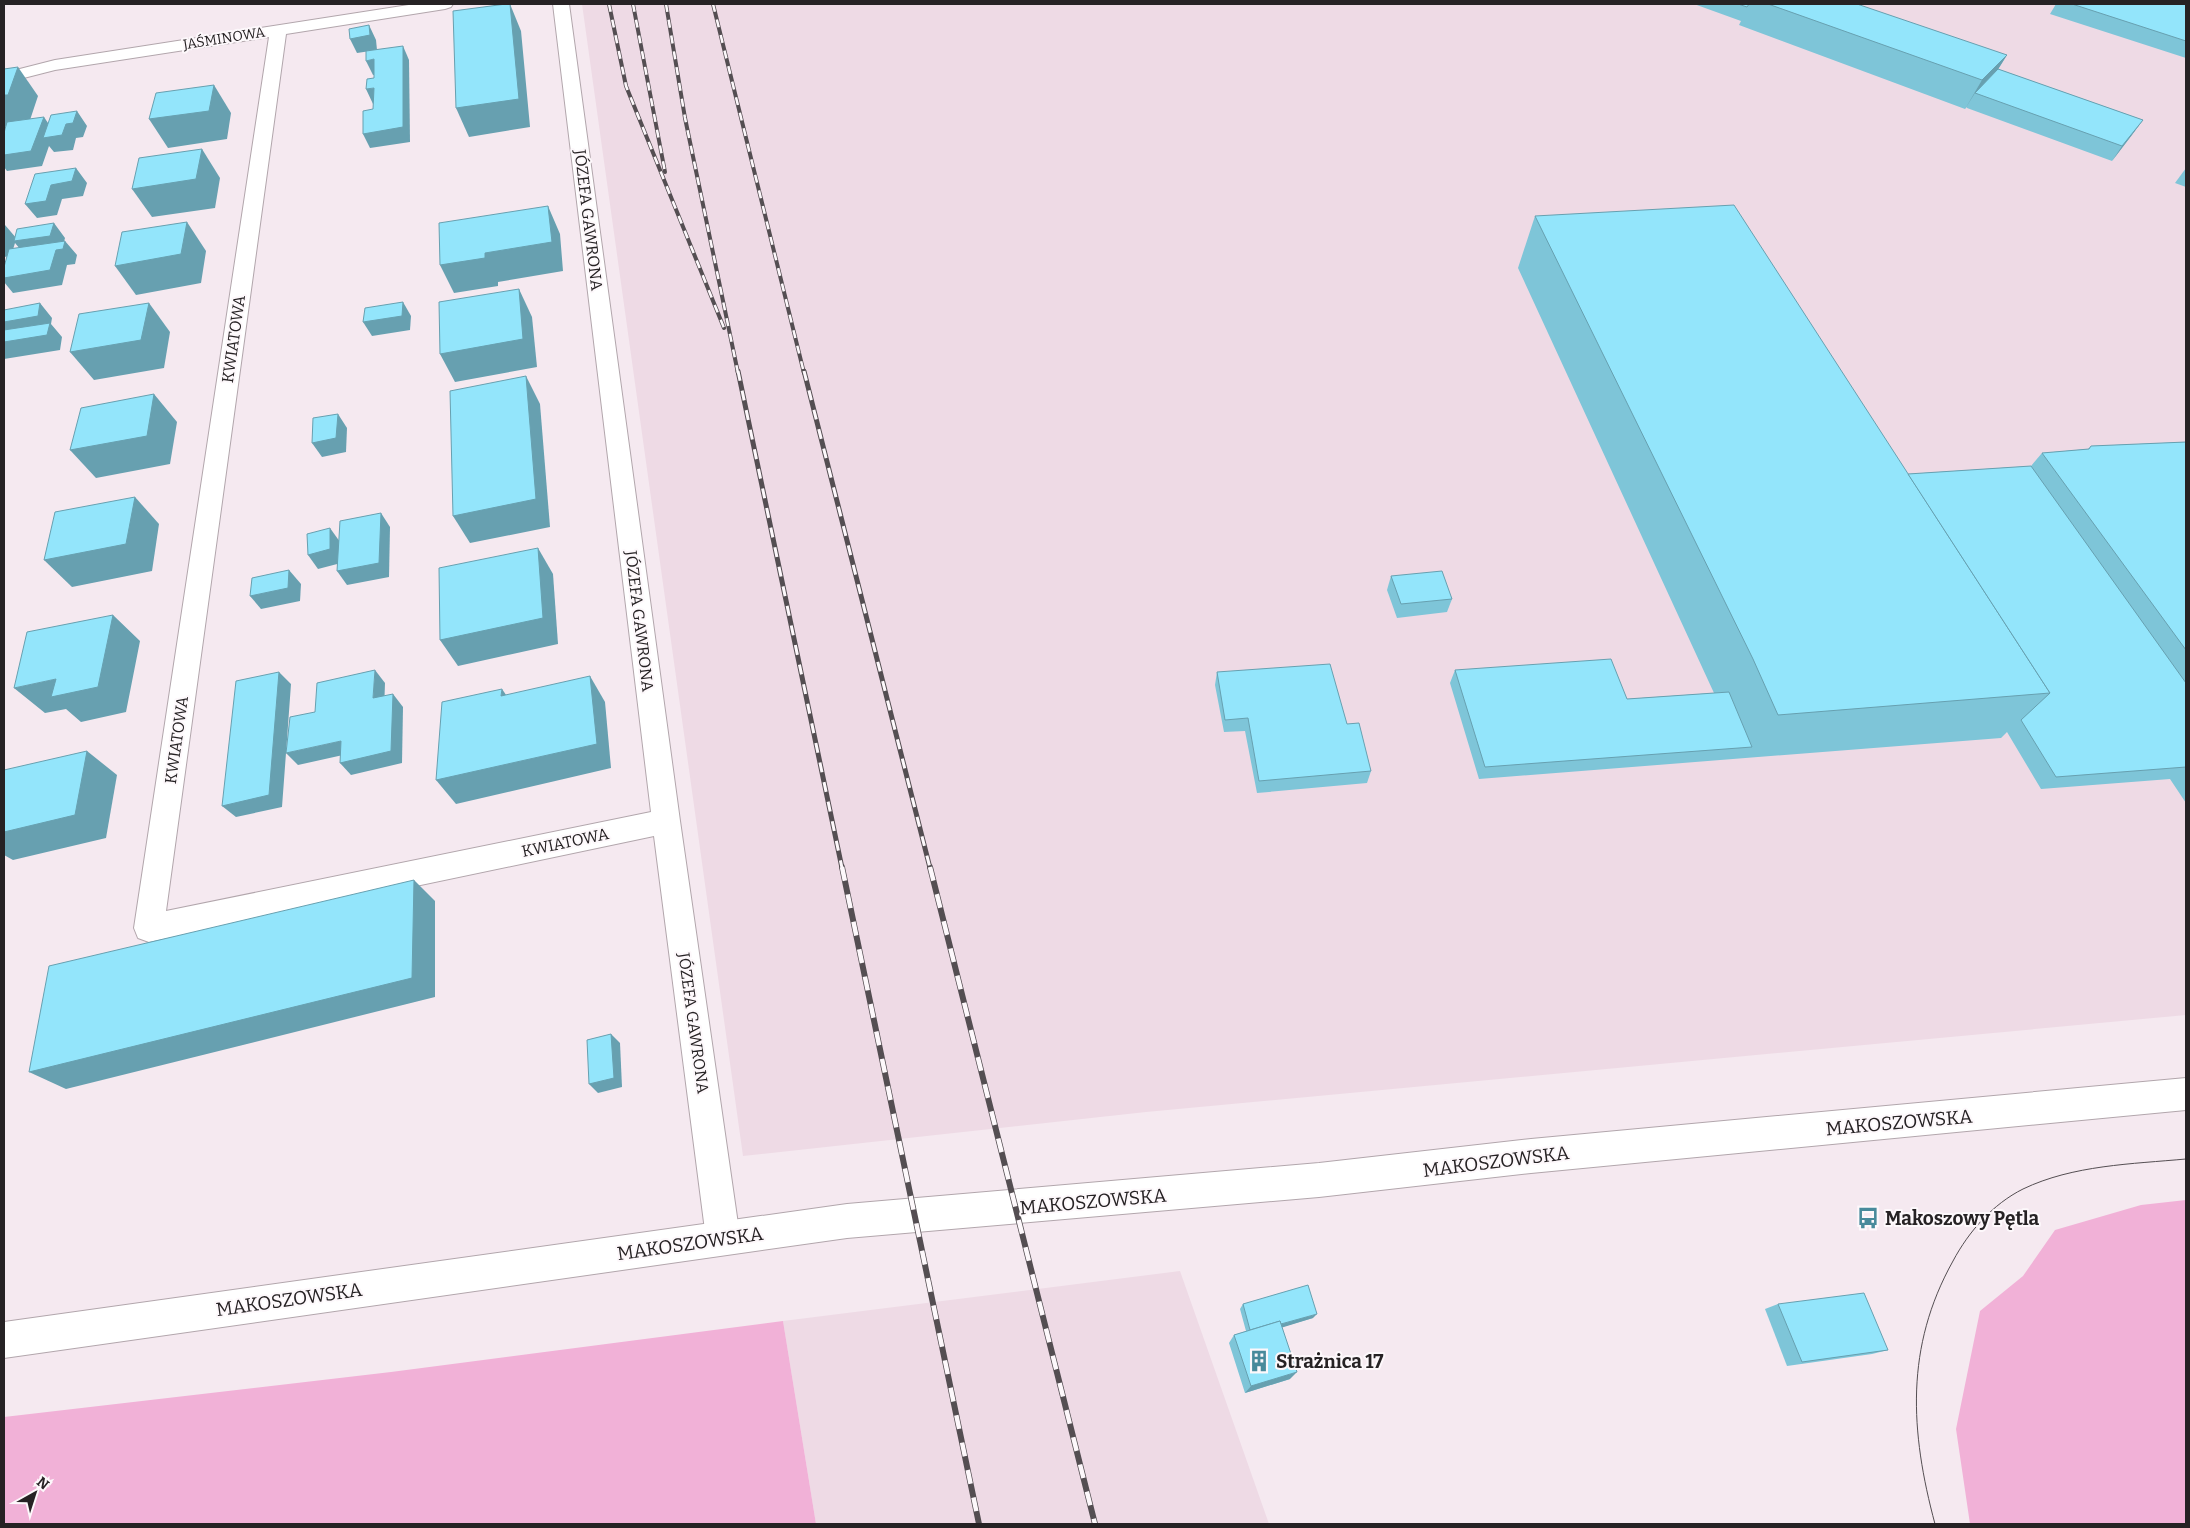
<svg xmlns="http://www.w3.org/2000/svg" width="2190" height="1528" viewBox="0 0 2190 1528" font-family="Bitter,serif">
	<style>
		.built { fill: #eedae5 }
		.green { fill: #f1b1d7 }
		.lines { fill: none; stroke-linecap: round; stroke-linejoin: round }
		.minor-casing { stroke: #b2a6ac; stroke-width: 2 }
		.major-casing { stroke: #b2a6ac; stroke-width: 2 }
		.minor { fill: #fff; fill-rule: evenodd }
		.major { fill: #fff; fill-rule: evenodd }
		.tram { stroke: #544e52; stroke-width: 1 }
		.rail-far2-casing { stroke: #544e52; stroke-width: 4 }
		.rail-far1-casing { stroke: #544e52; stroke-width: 5 }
		.rail-casing { stroke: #544e52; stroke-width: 6 }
		.rail-far2 { stroke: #fdf8fb; stroke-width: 2.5; stroke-dasharray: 8; stroke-linecap: butt }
		.rail-far1 { stroke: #fdf8fb; stroke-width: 3; stroke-dasharray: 10; stroke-linecap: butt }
		.rail { stroke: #fdf8fb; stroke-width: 4.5; stroke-dasharray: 14; stroke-linecap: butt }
		.wall { fill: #7ec5d8 }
		.shaded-wall { fill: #67a0b0 }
		.building { fill: #93e5fb; stroke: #67a0b0 }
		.labels { text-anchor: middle; stroke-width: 4; stroke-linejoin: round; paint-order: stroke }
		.far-street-label { font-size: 14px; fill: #262224; stroke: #fdf8fb }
		.street-label { font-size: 16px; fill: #262224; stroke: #fdf8fb }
		.near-street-label { font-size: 19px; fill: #262224; stroke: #fdf8fb }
		.near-poi-label { font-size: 19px; font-weight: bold; fill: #262224; stroke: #fdf8fb; text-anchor: start }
	</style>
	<rect width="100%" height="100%" fill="#f5e9f0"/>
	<g class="built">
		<path d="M582,4H2186V1015L1146,1112L743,1156Z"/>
		<path d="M1180,1271L1269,1524H816L783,1321Z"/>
	</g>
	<g class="green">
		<path d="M2186,1200V1524H1970L1956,1429L1980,1311L2023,1276L2055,1230L2141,1205Z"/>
		<path d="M783,1321L816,1524H4V1417L391,1372Z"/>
	</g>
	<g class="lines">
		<g class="minor-casing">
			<path id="minor" d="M415,4H453L451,7L445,9L286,34L166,911L651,812L553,4H569L680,821L740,1238L735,1250L723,1255L711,1250L706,1238L654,836L149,942L138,938L134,928L269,37L55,70L4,83V73L55,60Z"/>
		</g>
		<g class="major-casing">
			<path id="major" d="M2186,1078V1110L1531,1173L1319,1197L847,1238L4,1358V1322L847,1204L1319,1163L1531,1139Z"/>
		</g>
		<use href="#minor" class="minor"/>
		<use href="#major" class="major"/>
		<path class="tram" d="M1935,1524C1910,1431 1905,1347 1953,1261C1969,1231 1993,1204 2023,1189C2073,1165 2132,1164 2186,1159"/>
		<g class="rail-far2-casing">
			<g id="rail-far2">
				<path d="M609,4L626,86L724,328"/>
				<path d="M633,4L665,172"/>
				<path d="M666,4L685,118L738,373"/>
				<path d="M713,4L804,373"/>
			</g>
		</g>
		<g class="rail-far1-casing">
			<g id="rail-far1">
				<path d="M738,371L842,868"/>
				<path d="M804,371L930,868"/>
			</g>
		</g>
		<g class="rail-casing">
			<g id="rail">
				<path d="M842,867L979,1524"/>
				<path d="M930,867L1095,1524"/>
			</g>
		</g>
		<use href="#rail-far2" class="rail-far2"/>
		<use href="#rail-far1" class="rail-far1"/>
		<use href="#rail" class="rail"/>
	</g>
	<g class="wall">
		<path d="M1694,4H1768L2007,55L1998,69L2143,120L2112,161L1967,108V107L1965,109L1739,25L1741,21Z"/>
		<path d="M2056,4H2186V61L2185,60L2186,58L2050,14Z"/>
		<path d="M2186,168V187L2175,183Z"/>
		<path d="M1535,216L1908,474L2031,466L2042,453L2088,449L2091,446L2186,442V803L2170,779L2041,789L2007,732L2001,738L1479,779L1450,683L1455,670L1627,699L1714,693L1518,268Z"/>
		<path d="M1391,576L1452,599L1447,612L1397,618L1387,590Z"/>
		<path d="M1217,672L1371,771L1367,783L1257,793L1245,731L1224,732L1215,685Z"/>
		<path d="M1243,1304L1313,1318L1282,1327L1290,1379L1245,1393L1229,1343L1234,1335L1246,1331L1240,1309Z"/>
		<path d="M1778,1304L1888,1350L1872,1354L1787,1366L1765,1309Z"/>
	</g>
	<g class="shaded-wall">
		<path d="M510,4L521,31L530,127L469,137L456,108Z"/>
		<path d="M369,25L376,40L377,50L357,53L350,39Z"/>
		<path d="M403,46L409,60L410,142L370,148L363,134Z"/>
		<path d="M2007,55L1989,84L1975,93L1965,109L1982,80Z"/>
		<path d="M374,59L381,74L373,75L366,61Z"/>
		<path d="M18,67L38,96L29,123L4,127V95Z"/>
		<path d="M214,85L231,113L227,139L168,148L149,119Z"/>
		<path d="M374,88L381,102L373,104L366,89Z"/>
		<path d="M77,111L87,126L83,137L76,138L73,150L54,152L49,146L42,166L7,171L4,167V155L44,117L54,132L66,124Z"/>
		<path d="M2143,120L2132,135L2112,161L2122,146Z"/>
		<path d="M202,149L220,178L215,208L152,217L132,189Z"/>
		<path d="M76,168L87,183L83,196L62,199L57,215L37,218L25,204L51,185Z"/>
		<path d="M548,206L560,234L563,271L498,282V286L454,293L440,265Z"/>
		<path d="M187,222L206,251L201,283L136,295L115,266Z"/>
		<path d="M54,223L65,238L62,249L65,241L77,255L75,264L67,265L62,285L13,293L4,282V278L26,256L15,243L11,256L4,257V227L5,225L17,239Z"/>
		<path d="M519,289L532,317L537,367L455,382L440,354Z"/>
		<path d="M403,302L411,316L410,330L372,336L363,322Z"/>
		<path d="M40,303L52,318L51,324L62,337L60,350L4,359V322Z"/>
		<path d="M149,303L170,332L164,368L94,380L70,352Z"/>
		<path d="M526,376L540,404L550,527L470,543L453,516Z"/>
		<path d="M154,394L177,422L170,464L96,478L70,450Z"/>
		<path d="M338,414L347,428L346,452L322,457L312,443Z"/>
		<path d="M135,497L159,524L152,571L72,587L44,560Z"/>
		<path d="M381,513L390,527L389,577L347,585L337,571Z"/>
		<path d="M330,528L340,542L341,563L318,569L308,555Z"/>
		<path d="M538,548L553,574L558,644L458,666L440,640Z"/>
		<path d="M289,570L301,584L300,601L261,609L250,596Z"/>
		<path d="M113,615L140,641L126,712L81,722L66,709L45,713L14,688L56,679Z"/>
		<path d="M375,670L385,683L384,711L373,698Z"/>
		<path d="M279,672L291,684L286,753L341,741L352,753L298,765L286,753L282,807L236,817L222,806Z"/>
		<path d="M590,676L605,702L611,768L456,804L436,780Z"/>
		<path d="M502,689L519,714L501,696Z"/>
		<path d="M393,694L403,707L402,763L351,775L340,763Z"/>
		<path d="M87,751L117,775L106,838L13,860L4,855V832Z"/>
		<path d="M414,880L435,901V997L66,1089L29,1072Z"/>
		<path d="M611,1034L620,1043L622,1087L598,1093L589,1084Z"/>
		<path d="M1317,1314L1313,1318L1248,1338L1251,1333Z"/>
		<path d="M1297,1372L1290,1379L1245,1393L1251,1386Z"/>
	</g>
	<g class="building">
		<path d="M506,4H510L519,99L456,108L453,11Z"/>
		<path d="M1738,4H1749L1747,7Z"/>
		<path d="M1768,4H1857L2007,55L1982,80Z"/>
		<path d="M2072,4H2186V41L2146,28Z"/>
		<path d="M369,25L370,35L350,39L349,29Z"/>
		<path d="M403,46V127L363,134V111L373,109L374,88L366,89L367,79L374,78V59L366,61V51Z"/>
		<path d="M18,67L8,95H4V69Z"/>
		<path d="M1998,69L2143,120L2122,146L1975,93Z"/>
		<path d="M214,85L209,111L149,119L156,93Z"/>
		<path d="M77,111L73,123L66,124L62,135L43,138L51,115Z"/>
		<path d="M44,117L31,151L4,155V133L7,122Z"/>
		<path d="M202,149L196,179L132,189L139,158Z"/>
		<path d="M76,168L72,181L51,185L46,201L25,204L35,174Z"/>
		<path d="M1734,205L2050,693L1778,715L1753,659L1535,216Z"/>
		<path d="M548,206L552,242L485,253V258L440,265L439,223Z"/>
		<path d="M187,222L181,254L115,266L122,232Z"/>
		<path d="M54,223L50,236L14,241L17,229Z"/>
		<path d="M65,241L63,249L56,250L50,270L4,278V267L9,249Z"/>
		<path d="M519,289L523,339L440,354L439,302Z"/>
		<path d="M403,302L402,316L363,322L365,308Z"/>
		<path d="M40,303L38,316L4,322V310Z"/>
		<path d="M149,303L141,340L70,352L79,314Z"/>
		<path d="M50,323L47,335L4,342V330Z"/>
		<path d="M526,376L536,499L453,516L450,391Z"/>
		<path d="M154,394L147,436L70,450L81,408Z"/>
		<path d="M338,414L336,438L312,443L313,418Z"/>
		<path d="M2186,442V650L2042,453L2089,449L2091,446Z"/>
		<path d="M2031,466L2186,683V767L2056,777L2021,720L2050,693L1908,474Z"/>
		<path d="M135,497L126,544L44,560L55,512Z"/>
		<path d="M381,513L379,563L337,571L340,521Z"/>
		<path d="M330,528V549L308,555L307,534Z"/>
		<path d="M538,548L543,618L440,640L439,568Z"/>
		<path d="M289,570L288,588L250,596L252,578Z"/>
		<path d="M1442,571L1452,599L1401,604L1391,576Z"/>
		<path d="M113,615L98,687L51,697L56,679L14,688L27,632Z"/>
		<path d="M1611,659L1627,699L1729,692L1752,747L1485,767L1455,670Z"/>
		<path d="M1330,664L1347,724L1359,723L1371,771L1259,781L1248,718L1225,720L1217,672Z"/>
		<path d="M375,670L373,698L393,694L391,751L340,763L341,741L286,753L290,717L315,712L317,683Z"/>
		<path d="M279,672L269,795L222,806L236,681Z"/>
		<path d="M590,676L597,744L436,780L442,702L502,689L501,696Z"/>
		<path d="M87,751L75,815L4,832V770Z"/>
		<path d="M414,880L412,978L29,1072L49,966Z"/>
		<path d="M611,1034L614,1078L589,1084L587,1040Z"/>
		<path d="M1308,1285L1317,1314L1281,1324L1280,1321L1250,1330L1243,1304Z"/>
		<path d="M1864,1293L1888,1350L1802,1362L1778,1304Z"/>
		<path d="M1280,1321L1297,1372L1251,1386L1234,1335Z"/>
	</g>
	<defs>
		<g id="bus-bare" transform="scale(1.725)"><path d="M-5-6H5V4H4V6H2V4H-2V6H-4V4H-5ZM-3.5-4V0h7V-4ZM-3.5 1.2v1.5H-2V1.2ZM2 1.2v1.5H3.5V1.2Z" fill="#488a9b" stroke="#fdf8fb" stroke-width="2.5" paint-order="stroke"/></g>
		<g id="building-bare" transform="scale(1.725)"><path d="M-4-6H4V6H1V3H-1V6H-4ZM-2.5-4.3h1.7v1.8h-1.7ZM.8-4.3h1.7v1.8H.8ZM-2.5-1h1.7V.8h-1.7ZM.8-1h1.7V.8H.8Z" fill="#488a9b" stroke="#fdf8fb" stroke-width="2.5" paint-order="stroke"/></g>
	</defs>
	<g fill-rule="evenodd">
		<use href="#bus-bare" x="1868" y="1218"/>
		<use href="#building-bare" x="1259" y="1361"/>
	</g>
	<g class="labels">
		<g class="far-street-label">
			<text transform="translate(224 38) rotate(-9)" y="5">JAŚMINOWA</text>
		</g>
		<g class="street-label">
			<text transform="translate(589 220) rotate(83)" y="6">JÓZEFA GAWRONA</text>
			<text transform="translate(233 339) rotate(-82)" y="6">KWIATOWA</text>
			<text transform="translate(640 621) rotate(83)" y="6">JÓZEFA GAWRONA</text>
			<text transform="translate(176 740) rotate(-82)" y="6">KWIATOWA</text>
			<text transform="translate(565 842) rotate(-12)" y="6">KWIATOWA</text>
			<text transform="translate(694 1023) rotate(82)" y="6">JÓZEFA GAWRONA</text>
		</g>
		<g class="near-street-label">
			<text transform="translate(1899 1122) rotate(-5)" y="7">MAKOSZOWSKA</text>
			<text transform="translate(1496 1161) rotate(-7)" y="7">MAKOSZOWSKA</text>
			<text transform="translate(1093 1201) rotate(-5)" y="7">MAKOSZOWSKA</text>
			<text transform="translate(690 1243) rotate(-8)" y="7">MAKOSZOWSKA</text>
			<text transform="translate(289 1299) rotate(-8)" y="7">MAKOSZOWSKA</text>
		</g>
		<g class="near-poi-label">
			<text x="1885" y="1225">Makoszowy Pętla</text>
			<text x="1276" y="1368">Strażnica 17</text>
		</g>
	</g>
	<rect width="2190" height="1528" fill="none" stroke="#262224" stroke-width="10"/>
	<g transform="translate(35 1493) rotate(39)" stroke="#fdf8fb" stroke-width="4" paint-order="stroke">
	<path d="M0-4L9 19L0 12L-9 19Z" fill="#262224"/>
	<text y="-8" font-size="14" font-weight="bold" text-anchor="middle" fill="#262224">N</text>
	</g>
</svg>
